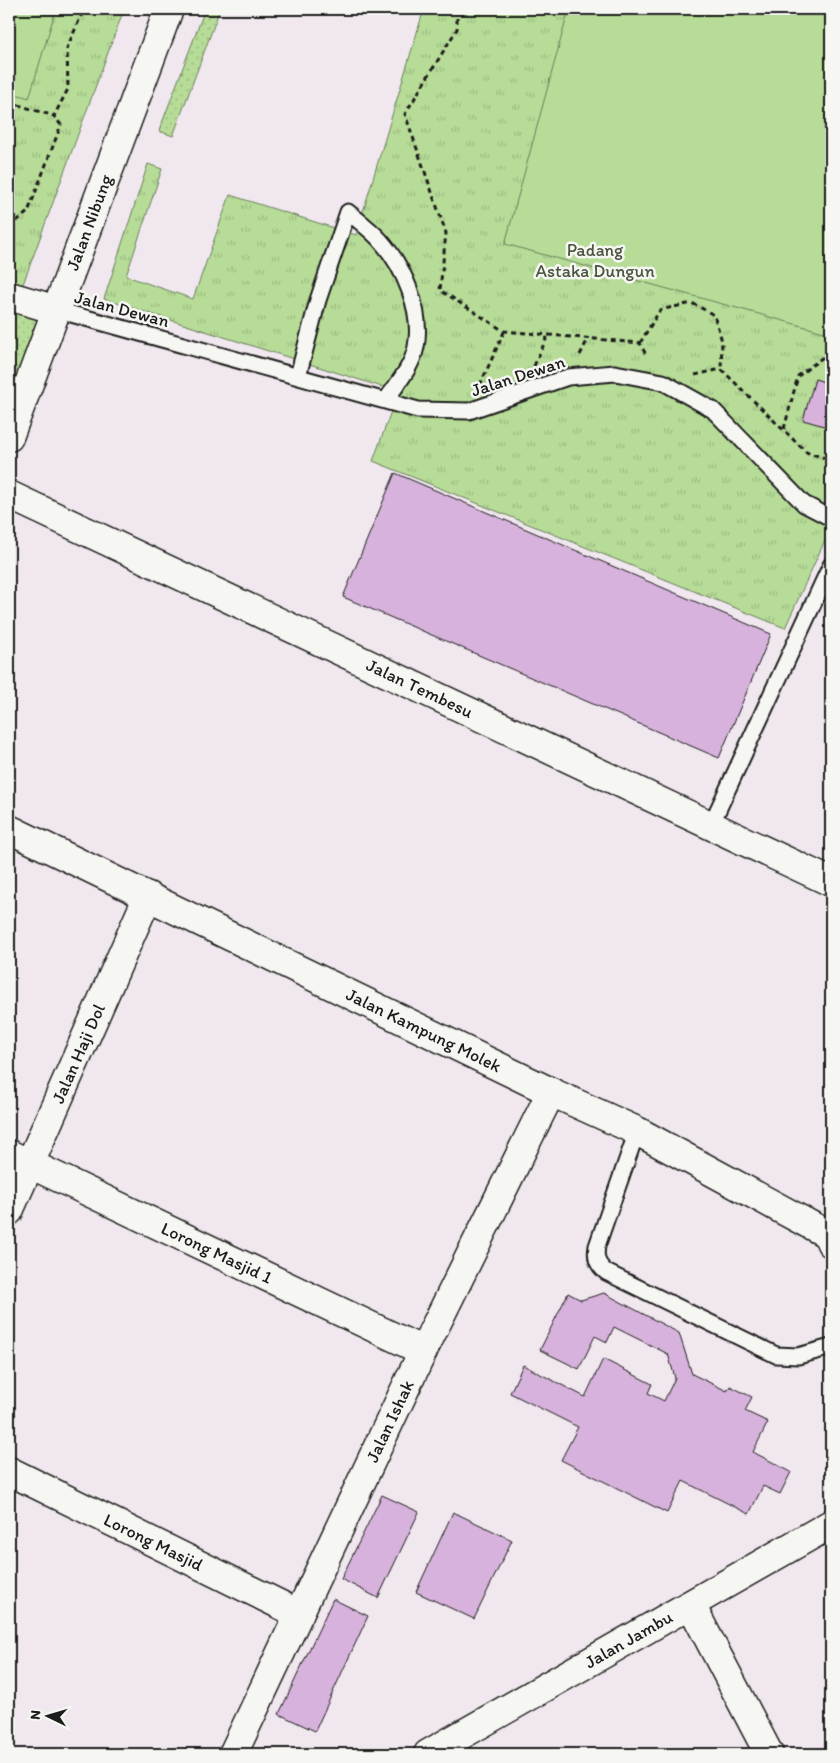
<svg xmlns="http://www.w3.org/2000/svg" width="840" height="1763" viewBox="0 0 840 1763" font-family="Itim,sans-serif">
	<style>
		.grass { fill: url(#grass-dots); stroke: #697c5a }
		.park { fill: url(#park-tufts); stroke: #697c5a }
		.garden { fill: #b6dc97; stroke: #697c5a }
		.building { fill: #d7b2dc; stroke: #1c1c1c }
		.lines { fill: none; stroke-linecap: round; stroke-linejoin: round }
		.lane-casing { stroke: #1c1c1c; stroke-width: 19 }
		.street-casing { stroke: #1c1c1c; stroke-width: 31 }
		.secondary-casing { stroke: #1c1c1c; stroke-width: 31 }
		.path { stroke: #1c1c1c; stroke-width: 3; stroke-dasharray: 5 4; stroke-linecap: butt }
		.lane { stroke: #f6f6f2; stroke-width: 15 }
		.street { stroke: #f6f6f2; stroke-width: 28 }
		.secondary { stroke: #f6f6f2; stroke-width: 28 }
		.labels { text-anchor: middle; stroke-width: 5; stroke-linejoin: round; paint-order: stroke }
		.street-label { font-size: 18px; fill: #1c1c1c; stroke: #f6f6f2 }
		.park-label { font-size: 18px; fill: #4a5641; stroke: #f6f6f2 }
	</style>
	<defs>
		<pattern id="grass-dots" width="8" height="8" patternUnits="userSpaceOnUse" patternTransform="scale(1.25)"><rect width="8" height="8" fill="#b6dc97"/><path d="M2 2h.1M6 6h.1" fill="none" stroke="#9cbc82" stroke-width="1.8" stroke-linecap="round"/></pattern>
		<pattern id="park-tufts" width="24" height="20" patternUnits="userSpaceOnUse" patternTransform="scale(1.25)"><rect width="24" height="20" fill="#b6dc97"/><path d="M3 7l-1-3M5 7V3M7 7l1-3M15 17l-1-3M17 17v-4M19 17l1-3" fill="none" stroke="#9cbc82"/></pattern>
	</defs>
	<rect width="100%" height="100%" fill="#f0e8ee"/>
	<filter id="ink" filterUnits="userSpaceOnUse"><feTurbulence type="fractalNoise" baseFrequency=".02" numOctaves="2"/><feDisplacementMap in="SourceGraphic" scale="10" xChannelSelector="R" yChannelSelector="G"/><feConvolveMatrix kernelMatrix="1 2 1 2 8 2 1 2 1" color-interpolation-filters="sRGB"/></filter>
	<g filter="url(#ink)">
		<g class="grass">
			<path d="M205,9H220L173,136L159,131Z"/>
			<path d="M9,296L57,310L9,437Z"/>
		</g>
		<g class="park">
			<path d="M9,9H124L19,295L9,292Z"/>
			<path d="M424,9H831V527L785,628L373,461L398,392L104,299L148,164L162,169L126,276L193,299L230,195L356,235Z"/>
		</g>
		<g class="garden">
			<path d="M14,9H56L29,98L9,92V26Z"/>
			<path d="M569,9H831V334L505,244Z"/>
		</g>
		<g class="building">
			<path d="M815,379L831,384V382V428L803,420Z"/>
			<path d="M395,473L771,634L719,758L343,597Z"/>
			<path d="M568,1293L581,1300L604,1293L679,1333L692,1374L727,1391L730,1386L752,1397L745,1411L768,1422L753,1452L791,1472L780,1494L763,1486L749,1514L683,1481L667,1513L561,1460L578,1427L510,1393L523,1365L585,1397L603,1359L652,1384L648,1393L664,1401L675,1378L668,1354L614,1327L607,1342L595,1336L579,1369L540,1350Z"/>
			<path d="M382,1495L419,1512L378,1598L341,1579Z"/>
			<path d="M453,1512L512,1540L474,1619L416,1592Z"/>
			<path d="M333,1599L368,1616L315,1731L279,1714Z"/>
		</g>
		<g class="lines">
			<g class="lane-casing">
				<g id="lane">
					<path d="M57,310L418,410L469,411L568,377L615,373L663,382L713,410L804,504L831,518"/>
					<path d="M298,376L318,300L348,212C359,221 371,230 380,240C404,267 423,311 416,347C412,367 397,384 386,400"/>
					<path d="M711,825L831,565"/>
					<path d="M637,1131L597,1246C595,1258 597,1264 606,1272L776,1355L798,1356L831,1347"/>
				</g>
			</g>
			<g class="street-casing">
				<g id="street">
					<path d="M9,296L57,310"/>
					<path id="s1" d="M9,829L551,1092L637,1131L827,1234L831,1243"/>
					<path id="s2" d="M9,1154L423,1351"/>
					<path id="s3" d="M9,1211L148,896"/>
					<path id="s4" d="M9,1471L299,1614"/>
					<path d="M691,1605L769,1754"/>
					<path id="s5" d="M233,1754L423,1351L551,1092"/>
					<path id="s6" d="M428,1754L831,1524"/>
				</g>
			</g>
			<g class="secondary-casing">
				<g id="secondary">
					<path id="s7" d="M9,437L169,9"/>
					<path id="s8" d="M9,495L831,882"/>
				</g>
			</g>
			<g class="path">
				<path d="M457,9V29L405,114L446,233L440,290L504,331L640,343L647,357"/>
				<path d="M9,102L54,116"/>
				<path d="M9,227L28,212L61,125L54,116L68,89L67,48L84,9"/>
				<path d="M640,343L660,310L692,303L714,315L722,341L721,369"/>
				<path d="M580,355L588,339"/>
				<path d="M534,366L548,335"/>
				<path d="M695,375L721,369L806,452L831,460"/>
				<path d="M480,385L504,332"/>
				<path d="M784,429L798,376L831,351"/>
			</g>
			<use href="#lane" class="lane"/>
			<use href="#street" class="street"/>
			<use href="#secondary" class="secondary"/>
		</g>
	</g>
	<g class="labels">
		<g class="street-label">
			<text dy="6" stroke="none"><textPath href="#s7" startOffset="229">Jalan Nibung</textPath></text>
			<text transform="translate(122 309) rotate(15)" y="6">Jalan Dewan</text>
			<text transform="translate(518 376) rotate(-18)" y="6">Jalan Dewan</text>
			<text dy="6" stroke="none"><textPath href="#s8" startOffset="454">Jalan Tembesu</textPath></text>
			<text dy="6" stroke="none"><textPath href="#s1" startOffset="461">Jalan Kampung Molek</textPath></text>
			<text dy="6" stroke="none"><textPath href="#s3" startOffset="172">Jalan Haji Dol</textPath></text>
			<text dy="6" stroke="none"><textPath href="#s2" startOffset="230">Lorong Masjid 1</textPath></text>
			<text dy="6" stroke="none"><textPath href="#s5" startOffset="368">Jalan Ishak</textPath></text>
			<text dy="6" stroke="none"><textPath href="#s4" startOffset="161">Lorong Masjid</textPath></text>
			<text dy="6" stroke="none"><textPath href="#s6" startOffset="231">Jalan Jambu</textPath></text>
		</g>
		<g class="park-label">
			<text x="595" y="256">Padang<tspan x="595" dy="21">Astaka Dungun</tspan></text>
		</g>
	</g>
	<rect width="840" height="1763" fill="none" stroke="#f6f6f2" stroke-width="30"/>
	<rect x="15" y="15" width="810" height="1733" fill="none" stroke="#1c1c1c" stroke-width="2" filter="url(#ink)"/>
	<g transform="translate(48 1716) rotate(275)" stroke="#f6f6f2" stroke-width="4" paint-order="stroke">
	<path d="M0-4L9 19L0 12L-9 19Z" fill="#1c1c1c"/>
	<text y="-8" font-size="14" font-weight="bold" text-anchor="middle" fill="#1c1c1c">N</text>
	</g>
</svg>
